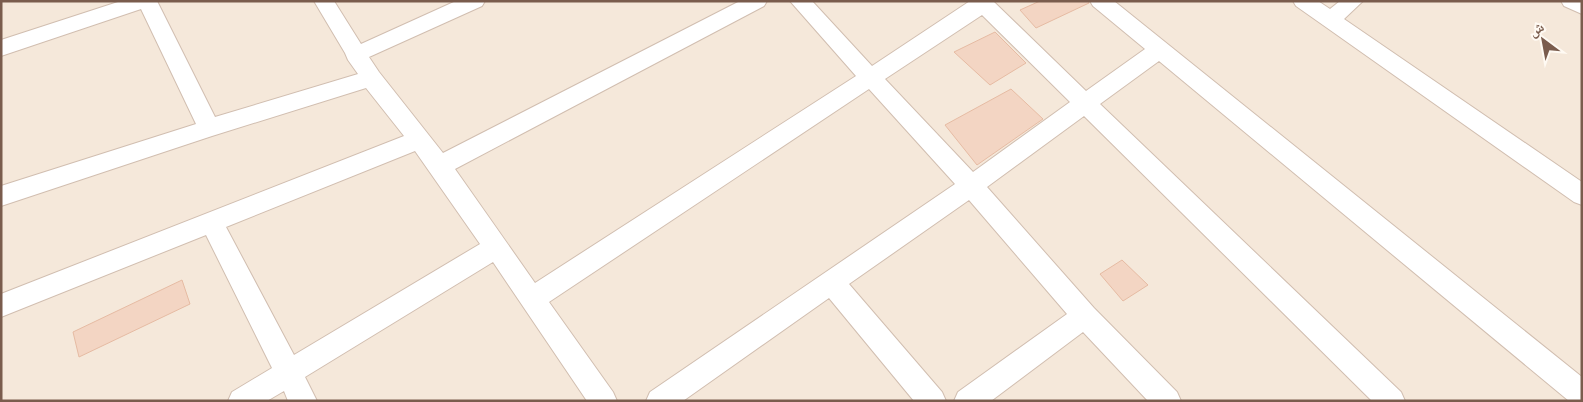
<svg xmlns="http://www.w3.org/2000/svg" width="1583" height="402" viewBox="0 0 1583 402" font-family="Raleway,'Noto Naskh Arabic',sans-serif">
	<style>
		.residential { fill: #f5e8da }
		.building { fill: #f3d5c3; stroke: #e6bba3 }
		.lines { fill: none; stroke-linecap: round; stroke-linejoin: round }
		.street-casing { stroke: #d1beb0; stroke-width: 2 }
		.street { fill: #fff; fill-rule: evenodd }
	</style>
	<rect width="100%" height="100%" fill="#fdf6ec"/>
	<rect class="residential" x="1" y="1" width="1581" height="400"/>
	<g class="building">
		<path d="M1040,1H1088L1089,3L1036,28L1020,10Z"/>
		<path d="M995,32L1026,63L990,85L954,52Z"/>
		<path d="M1011,89L1043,119L977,165L945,125Z"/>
		<path d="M1122,260L1148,285L1123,301L1100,274Z"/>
		<path d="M182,280L190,304L79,357L73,332Z"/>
	</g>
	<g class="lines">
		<g class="street-casing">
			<g id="street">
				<path d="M121,1H157L215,117L358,74L348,60L345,53L314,1H334L361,44L456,1H485L482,6L369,57L379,72L443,153L740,1H767L764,6L455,169L535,283L856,76L790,1H812L872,66L970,1H993L1086,91L1145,49L1093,6L1090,1H1114L1582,377V401H1569L1159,61L1100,104L1401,392L1405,401H1372L1084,116L987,187L1094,308L1177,392L1181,401H1148L1083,332L991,401H954L958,392L1067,314L969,200L849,284L942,392L946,401H914L829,298L683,401H646L650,392L955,184L869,89L549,302L613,392L617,401H587L493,262L305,377L317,401H288L284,391L267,401H228L232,392L272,368L206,235L1,317V294L404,136L366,88L212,136L1,206V186L196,124L141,9L1,56V40ZM982,15L1070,102L973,172L885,79ZM415,151L480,244L294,355L226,227Z"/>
				<path d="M1293,1H1318L1330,9L1340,1H1363L1344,19L1582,182V205L1574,202L1323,25L1296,6Z"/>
				<path d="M1561,1H1582V14L1564,6Z"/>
			</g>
		</g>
		<use href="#street" class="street"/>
	</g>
	<rect width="1583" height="402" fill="none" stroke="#7a5c4d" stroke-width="5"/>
	<g transform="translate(1543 40) rotate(328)" stroke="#fffaf3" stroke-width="4" paint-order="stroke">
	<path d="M0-4L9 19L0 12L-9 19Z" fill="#7a5c4d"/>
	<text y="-8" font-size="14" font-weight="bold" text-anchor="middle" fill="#7a5c4d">ش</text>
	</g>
</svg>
